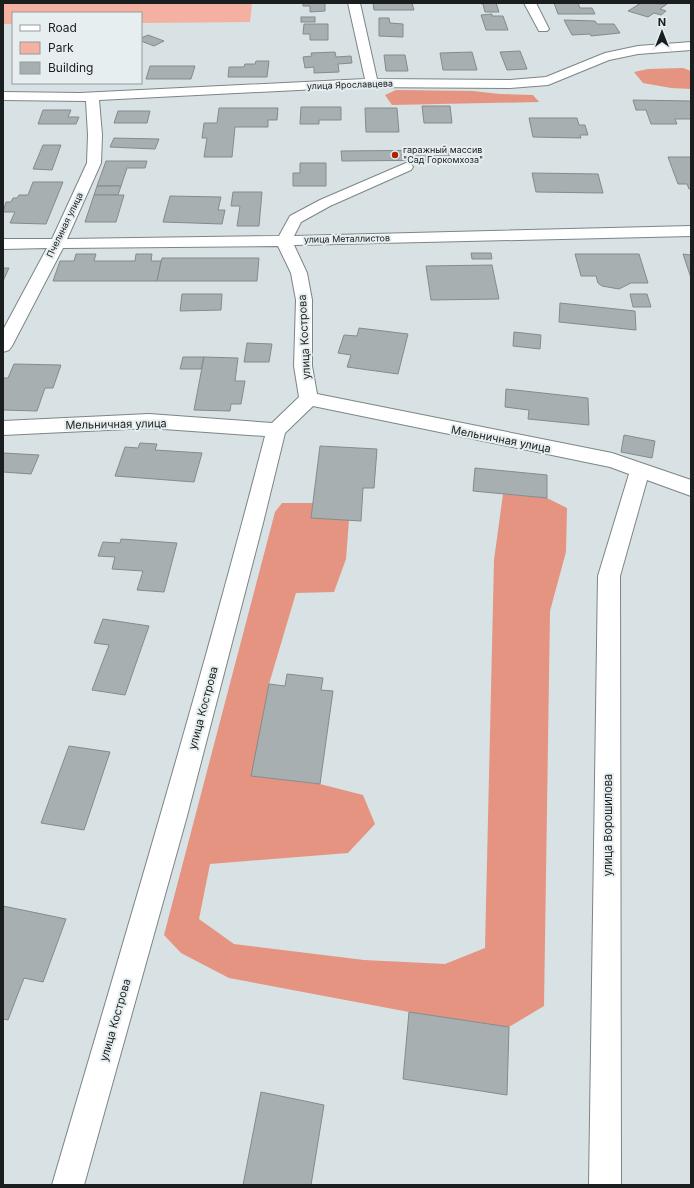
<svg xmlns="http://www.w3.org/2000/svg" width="694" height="1188" viewBox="0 0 694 1188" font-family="Inter,sans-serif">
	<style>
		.green { fill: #f4b0a0 }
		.forest { fill: #e59482 }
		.building { fill: #a8afb1; stroke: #848b8d }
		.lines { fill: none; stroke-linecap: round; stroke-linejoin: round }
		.minor-casing { stroke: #7d8586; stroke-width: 2 }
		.minor { fill: #fff; fill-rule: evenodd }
		.poi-dot { fill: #b02300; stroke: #e6eef0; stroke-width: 1.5 }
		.labels { text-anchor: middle; stroke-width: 4; stroke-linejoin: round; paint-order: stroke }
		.far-street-label { font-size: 9px; fill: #1b1e1e; stroke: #e6eef0 }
		.far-poi-label { font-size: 9px; fill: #1b1e1e; stroke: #e6eef0; text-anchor: start }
		.street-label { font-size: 11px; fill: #1b1e1e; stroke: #e6eef0 }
	</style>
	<rect width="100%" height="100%" fill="#d8e1e3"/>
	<path class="green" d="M3,3H252L250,22L141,23V13H13V24H3Z"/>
	<g class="forest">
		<path d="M683,68L691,71V89L671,88L643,83L634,72L648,69Z"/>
		<path d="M396,90L473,91L500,94L533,95L539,102L392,105L385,95Z"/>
		<path d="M503,494L547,498L567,508L566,552L550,611L544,1006L509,1027L409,1012L229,978L181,953L164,935L275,512L282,503H313L311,518L349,520L346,559L334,592L296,593L269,684L252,776L320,784L363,795L375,824L348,853L210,864L199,919L234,944L364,960L445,964L485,948L494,560Z"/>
	</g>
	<g class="building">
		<path d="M303,3H325V11L310,12V6H303Z"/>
		<path d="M373,3H412L414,10H374Z"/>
		<path d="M496,3L499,12H485L483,4L478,3Z"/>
		<path d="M554,3H578L580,8H592L595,14H558Z"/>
		<path d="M641,3L667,4L660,9L666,11L661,15L654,13L648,17L628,11Z"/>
		<path d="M492,14V16H503L508,30H486L481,15Z"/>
		<rect x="301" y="17" width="14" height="5"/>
		<path d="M379,18H389L390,23L403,24V37L379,36Z"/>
		<path d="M564,20L595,21L597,24H614L620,33L591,36L590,34L572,35Z"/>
		<path d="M304,24H328V40H310V34H303Z"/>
		<path d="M148,35L164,41L154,46L141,41V38Z"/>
		<path d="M520,51L527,69L507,70L500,52Z"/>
		<path d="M335,52L336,57L351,56L352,63L338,64L339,72L314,73V67L305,68L303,57L312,56L311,53Z"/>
		<path d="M472,52L477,70H443L440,53Z"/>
		<path d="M384,55H405L408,71H386Z"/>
		<path d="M256,61H269L267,77H228L229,67H244L245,64H255Z"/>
		<path d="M150,66H195L191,79H146Z"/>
		<path d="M633,100L691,101V119H675L677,124H651L646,110H636Z"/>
		<path d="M422,106H450L452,123H424Z"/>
		<path d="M301,107H341V120H319V124H300Z"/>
		<path d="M219,108H278L277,120H268V127H235L232,157H204L207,138H202L204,123H217Z"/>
		<path d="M365,108H397L399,132H366Z"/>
		<path d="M43,110H71L68,117H79L76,124H38Z"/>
		<path d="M118,111H150L147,123H114Z"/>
		<path d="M529,118H577L579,125H585L588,135H580L581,138L533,137Z"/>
		<path d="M114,138L159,139L155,149L110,147Z"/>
		<path d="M43,145H61L52,170L33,169Z"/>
		<path d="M448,150L450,160L342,161L341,151Z"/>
		<path d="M668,157H691V189H689L687,184H678Z"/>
		<path d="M106,161H147L145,168H127L121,186H97Z"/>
		<path d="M300,163H326V186H293V173H300Z"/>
		<path d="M532,173L598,174L603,193L536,192Z"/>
		<path d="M33,182H63L46,224L10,223L15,212H3L6,202H11L13,198H17L19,195H28Z"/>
		<path d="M97,186H121L118,195H94Z"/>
		<path d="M233,192H262L259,226H237L240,206H231Z"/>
		<path d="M94,195H124L116,222H85Z"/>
		<path d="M170,196L221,197L218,210H225L222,224L163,222Z"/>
		<path d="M471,253H491L492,259H472Z"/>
		<path d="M76,254H96L94,261H135L136,254H152L151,261H161L157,281H53L60,261H74Z"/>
		<path d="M575,254H639L648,283H631L619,289L602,286L598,283L596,276H581Z"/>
		<path d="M683,254L691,255V278Z"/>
		<path d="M162,258H259L257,281H157Z"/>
		<path d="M492,265L499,299L431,300L426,266Z"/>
		<path d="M3,268H9L3,281Z"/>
		<path d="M182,294H222L221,310L180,311Z"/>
		<path d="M630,294H647L651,307H633Z"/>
		<path d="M560,303L635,311L636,330L559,322Z"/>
		<path d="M359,328L408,334L398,374L347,367L351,355L338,353L344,335L357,336Z"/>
		<path d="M514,332L541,335L540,349L513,346Z"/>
		<path d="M247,343L272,344L269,362H244Z"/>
		<path d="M183,357H204L201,369H180Z"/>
		<path d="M204,357L238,358L235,381H245L241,404H231L230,411L194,410Z"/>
		<path d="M14,364L61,365L53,388H45L37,411L3,410V378H8Z"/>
		<path d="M506,389L588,398L589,425L528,419L529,410L505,407Z"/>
		<path d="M624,435L655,441L652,458L621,452Z"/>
		<path d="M140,443L157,444L155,450L202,453L194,482L115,476L125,447L138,448Z"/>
		<path d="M320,446L377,449L374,488H363L361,521L311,518Z"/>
		<path d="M3,453L39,455L31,474L3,472Z"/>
		<path d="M475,468L547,475V498L473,491Z"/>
		<path d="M121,539L177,543L164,592L137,590L143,571L112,569L115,557L98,556L103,542L120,543Z"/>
		<path d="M103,619L149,626L125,695L92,690L109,645L94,643Z"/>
		<path d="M287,674L323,678L321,690L333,691L320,784L251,776L269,684L285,686Z"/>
		<path d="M69,746L110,752L84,830L41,823Z"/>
		<path d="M3,906L66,919L43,982L24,978L8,1020L3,1019Z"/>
		<path d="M409,1012L509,1027L507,1095L403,1079Z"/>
		<path d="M261,1092L324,1105L311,1185H243Z"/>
	</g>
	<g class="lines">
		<g class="minor-casing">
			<g id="minor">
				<path d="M348,3H360L377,79L510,80L546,77L605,53L638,46L691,42V50L638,54L609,60L548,85L510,88L358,87L99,100L102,135L101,163L67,239L279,236L290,216L320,200L406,163L411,164L413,167L411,170L330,206L301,222L294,236L691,226V236L294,245L307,273L312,300V366L317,394L612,453L691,480V496L647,480L620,576L621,1185H589L598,576L629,474L610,467L313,406L285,433L263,523L187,816L84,1185H52C125,936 200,687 265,436L149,428L3,435V421L149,414L272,423L299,397L294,366L296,300L291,273L278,246L63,248L12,346L9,350L3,352V330L47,248L3,249V239H52L87,163L88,135L86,101L3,100V92L80,93L365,79Z"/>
				<path d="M524,3H536L549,29L547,31H539Z"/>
			</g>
		</g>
		<use href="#minor" class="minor"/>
	</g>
	<circle class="poi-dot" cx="395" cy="155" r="4"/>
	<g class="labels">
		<g class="far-street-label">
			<text transform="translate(350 85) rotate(-2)" y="3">улица Ярославцева</text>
			<text transform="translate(65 225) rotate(-64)" y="3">Пчелиная улица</text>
			<text transform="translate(347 239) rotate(-1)" y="3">улица Металлистов</text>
		</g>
		<g class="far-poi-label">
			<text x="403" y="153">гаражный массив<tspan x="403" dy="10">"Сад Горкомхоза"</tspan></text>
		</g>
		<g class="street-label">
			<text transform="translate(304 337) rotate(-93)" y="4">улица Кострова</text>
			<text transform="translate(116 424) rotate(-1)" y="4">Мельничная улица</text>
			<text transform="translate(501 439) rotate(11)" y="4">Мельничная улица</text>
			<text transform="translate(203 708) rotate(-75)" y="4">улица Кострова</text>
			<text transform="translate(608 825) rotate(-90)" y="4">улица Ворошилова</text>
			<text transform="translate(115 1020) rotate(-74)" y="4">улица Кострова</text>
		</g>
	</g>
	<rect width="694" height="1188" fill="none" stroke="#1b1e1e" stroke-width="8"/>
	<rect x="12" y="12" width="130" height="72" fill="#e6eef0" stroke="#959b9c"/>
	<rect x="20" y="25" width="20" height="6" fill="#ffffff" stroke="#959b9c"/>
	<text x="48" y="32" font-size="12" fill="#1b1e1e">Road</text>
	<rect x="20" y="42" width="20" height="12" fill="#f4b0a0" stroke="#959b9c"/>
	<text x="48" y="52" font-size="12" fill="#1b1e1e">Park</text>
	<rect x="20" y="62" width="20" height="12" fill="#a8afb1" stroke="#959b9c"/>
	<text x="48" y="72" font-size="12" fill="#1b1e1e">Building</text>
	<g transform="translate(662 32)" stroke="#e6eef0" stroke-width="3" paint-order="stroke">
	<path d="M0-3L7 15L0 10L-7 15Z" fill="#1b1e1e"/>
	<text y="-6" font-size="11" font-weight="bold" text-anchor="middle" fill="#1b1e1e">N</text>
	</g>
</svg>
